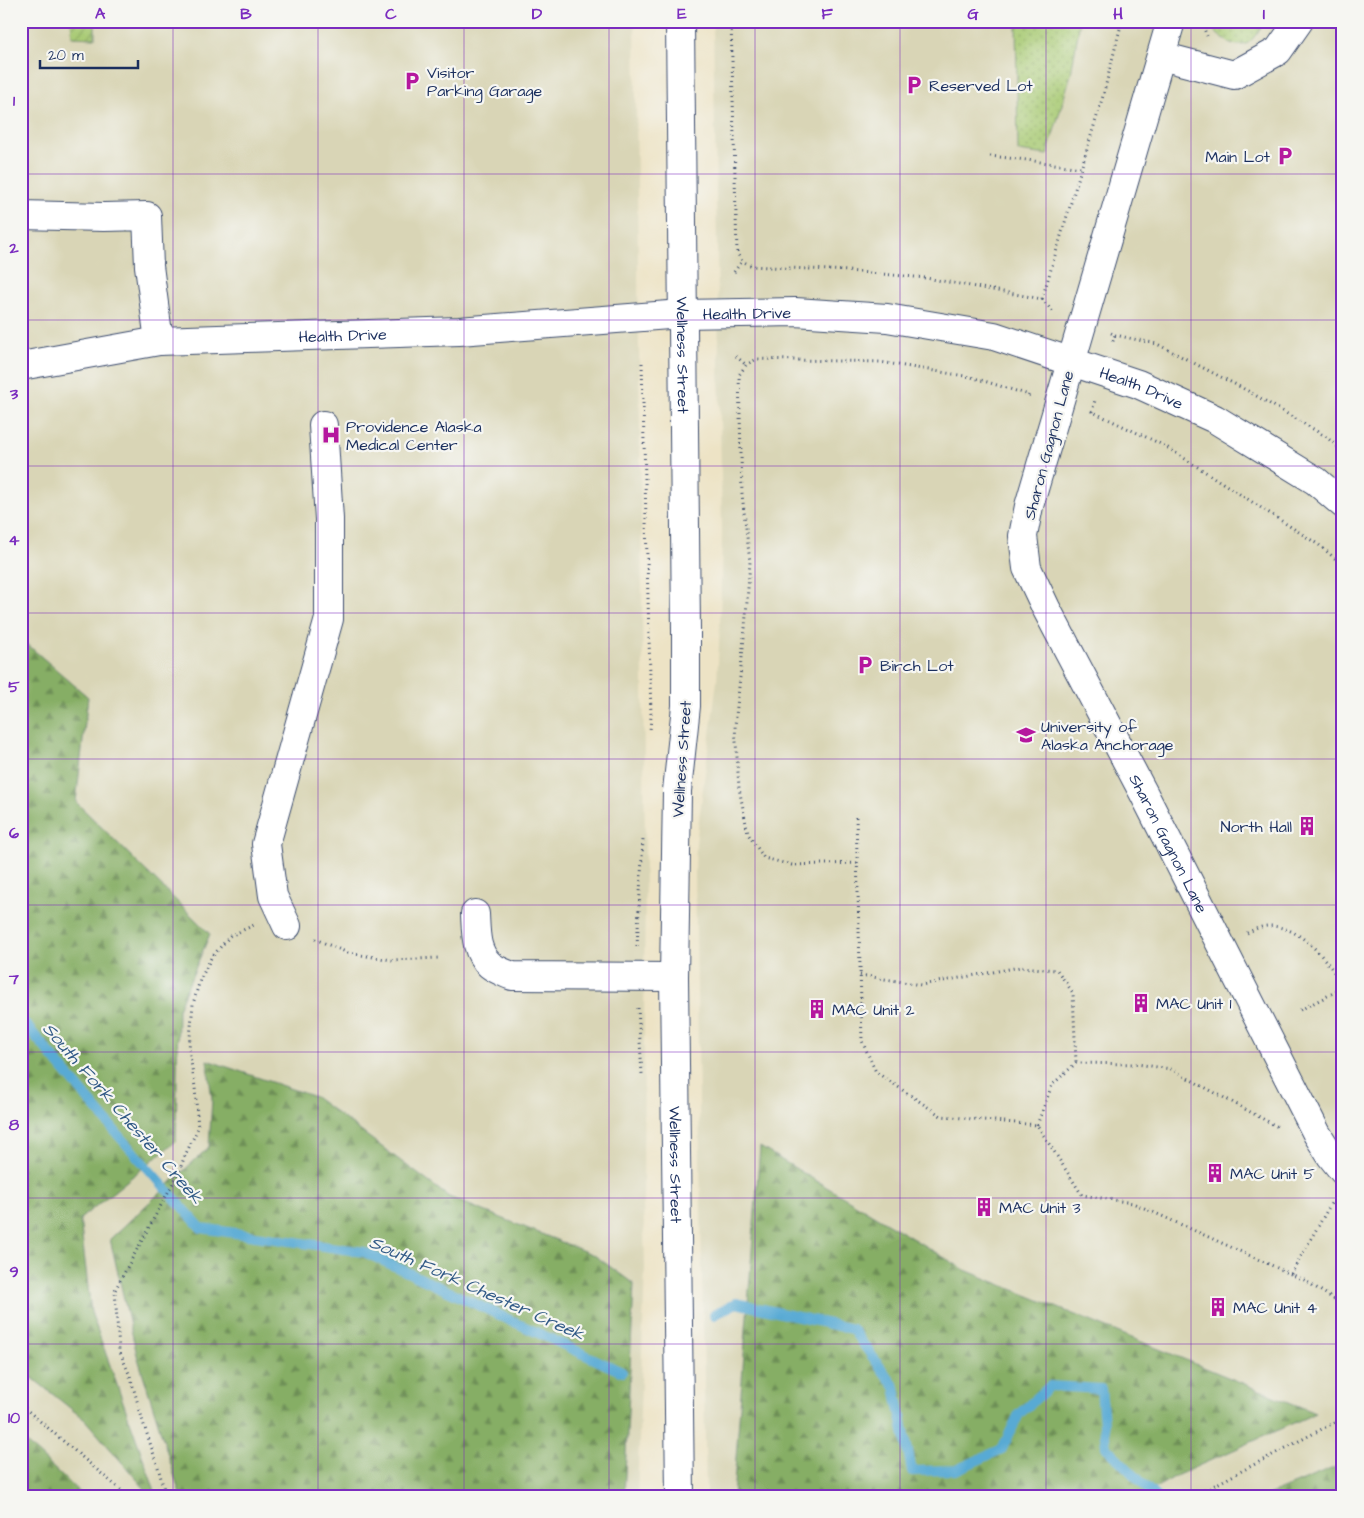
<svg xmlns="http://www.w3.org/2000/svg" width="1364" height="1518" viewBox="0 0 1364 1518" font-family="'Architects Daughter',sans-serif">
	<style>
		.built { fill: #d9d5b6 }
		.grass { fill: url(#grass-dots); stroke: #627c68 }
		.forest { fill: url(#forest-firs); stroke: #506e62 }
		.garden { fill: url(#garden-furrows); stroke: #627c68 }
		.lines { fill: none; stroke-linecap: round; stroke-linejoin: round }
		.stream { stroke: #59aad4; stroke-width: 10 }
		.minor-casing { stroke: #3a4a6d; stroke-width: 30 }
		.path { stroke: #3a4a6d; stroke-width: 3; stroke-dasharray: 1 4; stroke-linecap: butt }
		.minor { stroke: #fff; stroke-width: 28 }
		.grid { fill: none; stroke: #7b2cbf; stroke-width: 1; stroke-opacity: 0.55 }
		.labels { text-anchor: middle; stroke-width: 4.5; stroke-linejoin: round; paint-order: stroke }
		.poi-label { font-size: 16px; fill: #1b2f5e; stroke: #f6f6f2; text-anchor: start }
		.street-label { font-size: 16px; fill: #1b2f5e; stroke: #f6f6f2 }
		.water-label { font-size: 18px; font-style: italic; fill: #315a87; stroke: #f6f6f2 }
		.neatline { fill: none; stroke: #7b2cbf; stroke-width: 2 }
		.grid-label { font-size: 16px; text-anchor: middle; font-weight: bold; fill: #7b2cbf }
	</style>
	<defs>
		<pattern id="grass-dots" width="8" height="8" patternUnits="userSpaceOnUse" patternTransform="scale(1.25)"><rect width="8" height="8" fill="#a8ca73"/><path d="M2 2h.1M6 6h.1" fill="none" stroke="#88a462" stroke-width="1.8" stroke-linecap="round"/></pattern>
		<pattern id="forest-firs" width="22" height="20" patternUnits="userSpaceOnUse" patternTransform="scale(1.25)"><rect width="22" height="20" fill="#86ae65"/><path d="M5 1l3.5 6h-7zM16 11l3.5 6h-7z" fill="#6d8e56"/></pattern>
		<pattern id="garden-furrows" width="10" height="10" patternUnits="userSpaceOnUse" patternTransform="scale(1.25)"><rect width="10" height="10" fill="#a8ca73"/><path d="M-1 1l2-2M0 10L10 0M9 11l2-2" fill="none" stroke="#88a462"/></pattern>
	</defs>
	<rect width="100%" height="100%" fill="#f6f6f2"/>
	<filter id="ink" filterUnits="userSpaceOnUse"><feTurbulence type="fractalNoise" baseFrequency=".02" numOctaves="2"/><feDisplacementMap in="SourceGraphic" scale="10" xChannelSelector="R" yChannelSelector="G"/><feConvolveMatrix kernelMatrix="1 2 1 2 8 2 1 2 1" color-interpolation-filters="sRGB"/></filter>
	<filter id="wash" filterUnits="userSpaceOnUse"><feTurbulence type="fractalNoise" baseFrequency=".0096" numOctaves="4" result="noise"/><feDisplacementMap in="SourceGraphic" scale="20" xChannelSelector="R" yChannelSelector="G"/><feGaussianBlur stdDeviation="1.12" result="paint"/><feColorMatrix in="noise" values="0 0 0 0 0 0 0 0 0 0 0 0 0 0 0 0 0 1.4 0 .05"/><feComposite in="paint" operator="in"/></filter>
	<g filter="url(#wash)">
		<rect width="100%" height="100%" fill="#ede3c5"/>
		<g class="built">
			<path d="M21,21H635L645,848L643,1199L645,1266L637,1497H21Z"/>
			<path d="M713,21H1343V1497H706L695,873L696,843L717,681L720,626L722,532Z"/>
		</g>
		<g class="grass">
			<path d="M1016,21H1080L1071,74L1047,155L1018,151Z"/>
			<path d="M1212,21H1265C1261,27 1254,39 1248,43C1235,50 1221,38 1213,30Z"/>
		</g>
		<g class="forest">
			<path d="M21,639L88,697L76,802L210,934L178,1009L176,1141L80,1219L91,1312L157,1497H152L85,1420L21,1369Z"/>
			<path d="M207,1060L315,1097L449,1197L594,1255L634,1284L624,1497H181L137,1355L110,1239L209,1147L212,1099Z"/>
			<path d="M760,1147L965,1270L1316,1413L1178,1475L1139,1497H733Z"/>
			<path d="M21,1438L76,1489L85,1497H21Z"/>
			<path d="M1343,1464V1497H1263Z"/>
		</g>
		<path class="garden" d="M71,21H95V38L72,37Z"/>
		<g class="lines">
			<g class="stream">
				<path d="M21,1019L119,1136L201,1228L364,1252L622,1372"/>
				<path d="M714,1315L736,1303L852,1329L895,1387L912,1471L956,1470L1002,1449L1019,1414L1050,1386L1101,1389L1106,1447L1156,1497"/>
			</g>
		</g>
	</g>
	<g filter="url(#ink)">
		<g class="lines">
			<g class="minor-casing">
				<g id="minor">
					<path id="s1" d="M680,21L686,631V706L677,791L674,977L680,1497"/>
					<path id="s2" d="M1171,21L1029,506L1023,536L1027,568L1046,608L1144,794L1317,1134L1331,1156L1343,1171"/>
					<path d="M1161,56L1234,75L1278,51L1299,21"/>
					<path d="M21,215L104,217L147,216L149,266L159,341"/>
					<path id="s3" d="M21,366L159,341L459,331L682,314L795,312L887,318L994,336L1138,384L1215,419L1316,481L1343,504"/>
					<path d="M475,914C476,932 475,952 490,965C496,970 505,973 512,976L674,977"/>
					<path d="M287,926L273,896L266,844L329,619V519L323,425"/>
				</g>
			</g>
			<g class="path">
				<path d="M731,21L737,253L742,261L752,266L848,271L926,278L1042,299L1053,312"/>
				<path d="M1204,21V29L1207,36"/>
				<path d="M990,156L1027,160L1081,168"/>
				<path d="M734,272L742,261"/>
				<path d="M1042,299L1103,96L1122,21"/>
				<path d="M1111,333L1115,335L1112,344"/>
				<path d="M1115,335L1157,344L1248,391L1325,436L1343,451"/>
				<path d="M736,356L746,365"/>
				<path d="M642,363L651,715L650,732"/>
				<path d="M1091,411L1165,446L1319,545L1343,565"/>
				<path d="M1092,412L1095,400"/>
				<path d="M856,817L862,1041L876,1072L941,1116L1037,1125L1082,1195L1133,1203L1304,1280L1343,1305"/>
				<path d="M857,863L792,865L764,858L748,834L739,788L735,726L745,628L750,562L742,494L739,375L746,365L757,359L880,362L971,377L1029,395L1028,397"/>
				<path d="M1247,933C1254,929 1262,926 1269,926C1302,926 1328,961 1343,986"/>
				<path d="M315,939L348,953L392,960L440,958"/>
				<path d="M637,946L643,840"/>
				<path d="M860,975L921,985L1020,967L1057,970L1073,993L1076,1063"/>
				<path d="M638,1008L642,1074"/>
				<path d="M1300,1010L1343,988"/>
				<path d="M1037,1125L1052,1085L1076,1063L1137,1064L1171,1069L1278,1127"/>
				<path d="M1291,1274L1333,1200"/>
				<path d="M21,1405L129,1497"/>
				<path d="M166,1497L158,1467L144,1425L130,1376L119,1350L115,1290L179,1172L184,1158L198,1128L195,1087L189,1049L193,1004L200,980L211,958L230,936L254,925"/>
				<path d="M1192,1497L1343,1418"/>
			</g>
			<use href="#minor" class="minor"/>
		</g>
	</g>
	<path class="grid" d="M173,21V1497M318,21V1497M464,21V1497M609,21V1497M755,21V1497M900,21V1497M1046,21V1497M1191,21V1497M21,174H1343M21,320H1343M21,466H1343M21,613H1343M21,759H1343M21,905H1343M21,1052H1343M21,1198H1343M21,1344H1343"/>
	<defs>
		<g id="parking-bare" transform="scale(1.5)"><path d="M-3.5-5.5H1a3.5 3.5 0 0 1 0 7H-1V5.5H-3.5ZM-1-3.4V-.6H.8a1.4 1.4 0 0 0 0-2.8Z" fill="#b5179e" stroke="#f6f6f2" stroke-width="2.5" paint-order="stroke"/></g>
		<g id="hospital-bare" transform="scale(1.5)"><path d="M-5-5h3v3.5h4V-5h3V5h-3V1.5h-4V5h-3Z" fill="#b5179e" stroke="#f6f6f2" stroke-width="2.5" paint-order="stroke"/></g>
		<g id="university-bare" transform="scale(1.5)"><path d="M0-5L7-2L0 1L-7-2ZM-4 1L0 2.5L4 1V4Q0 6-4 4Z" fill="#b5179e" stroke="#f6f6f2" stroke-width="2.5" paint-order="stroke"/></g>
		<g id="building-bare" transform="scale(1.5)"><path d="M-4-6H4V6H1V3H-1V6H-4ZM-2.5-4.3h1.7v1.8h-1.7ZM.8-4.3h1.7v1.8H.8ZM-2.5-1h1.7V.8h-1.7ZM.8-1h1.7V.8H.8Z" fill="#b5179e" stroke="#f6f6f2" stroke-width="2.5" paint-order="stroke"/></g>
	</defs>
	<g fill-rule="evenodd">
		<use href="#parking-bare" x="412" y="81"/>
		<use href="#parking-bare" x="914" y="85"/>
		<use href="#parking-bare" x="1285" y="156"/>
		<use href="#hospital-bare" x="331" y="435"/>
		<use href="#parking-bare" x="865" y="665"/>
		<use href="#university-bare" x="1026" y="735"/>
		<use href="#building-bare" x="1307" y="826"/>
		<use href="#building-bare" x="1141" y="1003"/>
		<use href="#building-bare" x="817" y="1009"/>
		<use href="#building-bare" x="1215" y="1173"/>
		<use href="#building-bare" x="984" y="1207"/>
		<use href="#building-bare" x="1218" y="1307"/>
	</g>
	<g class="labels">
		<g class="poi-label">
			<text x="427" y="78">Visitor<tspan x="427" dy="18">Parking Garage</tspan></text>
			<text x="929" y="91">Reserved Lot</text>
			<text x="1270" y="162" text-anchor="end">Main Lot</text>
			<text x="346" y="432">Providence Alaska<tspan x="346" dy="18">Medical Center</tspan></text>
			<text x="880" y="671">Birch Lot</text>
			<text x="1041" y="732">University of<tspan x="1041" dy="18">Alaska Anchorage</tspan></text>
			<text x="1292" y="832" text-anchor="end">North Hall</text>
			<text x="1156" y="1009">MAC Unit 1</text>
			<text x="832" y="1015">MAC Unit 2</text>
			<text x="1230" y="1179">MAC Unit 5</text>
			<text x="999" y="1213">MAC Unit 3</text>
			<text x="1233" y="1313">MAC Unit 4</text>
		</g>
		<g class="street-label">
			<text dy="6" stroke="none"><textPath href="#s3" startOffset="729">Health Drive</textPath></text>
			<text dy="6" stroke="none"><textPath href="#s3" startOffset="324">Health Drive</textPath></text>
			<text dy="6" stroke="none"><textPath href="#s1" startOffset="334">Wellness Street</textPath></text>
			<text dy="6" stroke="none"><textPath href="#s3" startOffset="1134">Health Drive</textPath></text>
			<text transform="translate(1048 445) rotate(-75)" y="6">Sharon Gagnon Lane</text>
			<text transform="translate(681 759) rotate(-86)" y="6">Wellness Street</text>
			<text dy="6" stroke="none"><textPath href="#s2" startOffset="878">Sharon Gagnon Lane</textPath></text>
			<text dy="6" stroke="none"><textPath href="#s1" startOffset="1144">Wellness Street</textPath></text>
		</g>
		<g class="water-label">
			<text transform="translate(123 1113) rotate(49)" y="6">South Fork Chester Creek</text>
			<text transform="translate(477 1288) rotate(24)" y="6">South Fork Chester Creek</text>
		</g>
	</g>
	<rect width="1364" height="1518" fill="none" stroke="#f6f6f2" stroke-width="55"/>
	<path d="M40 60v8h98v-8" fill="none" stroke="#1b2f5e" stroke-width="2.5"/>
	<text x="48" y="60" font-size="15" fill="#1b2f5e" stroke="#f6f6f2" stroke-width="4" paint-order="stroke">20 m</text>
	<rect x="28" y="28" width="1308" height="1462" class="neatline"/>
	<g class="grid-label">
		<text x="100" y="19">A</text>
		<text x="246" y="19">B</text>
		<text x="391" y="19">C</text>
		<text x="537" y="19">D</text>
		<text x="682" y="19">E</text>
		<text x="827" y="19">F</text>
		<text x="973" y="19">G</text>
		<text x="1118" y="19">H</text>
		<text x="1264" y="19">I</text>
		<text x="14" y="106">1</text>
		<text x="14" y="253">2</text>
		<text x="14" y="399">3</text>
		<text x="14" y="545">4</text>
		<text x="14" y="692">5</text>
		<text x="14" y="838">6</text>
		<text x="14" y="984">7</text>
		<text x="14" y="1130">8</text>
		<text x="14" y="1277">9</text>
		<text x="14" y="1423">10</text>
	</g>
</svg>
